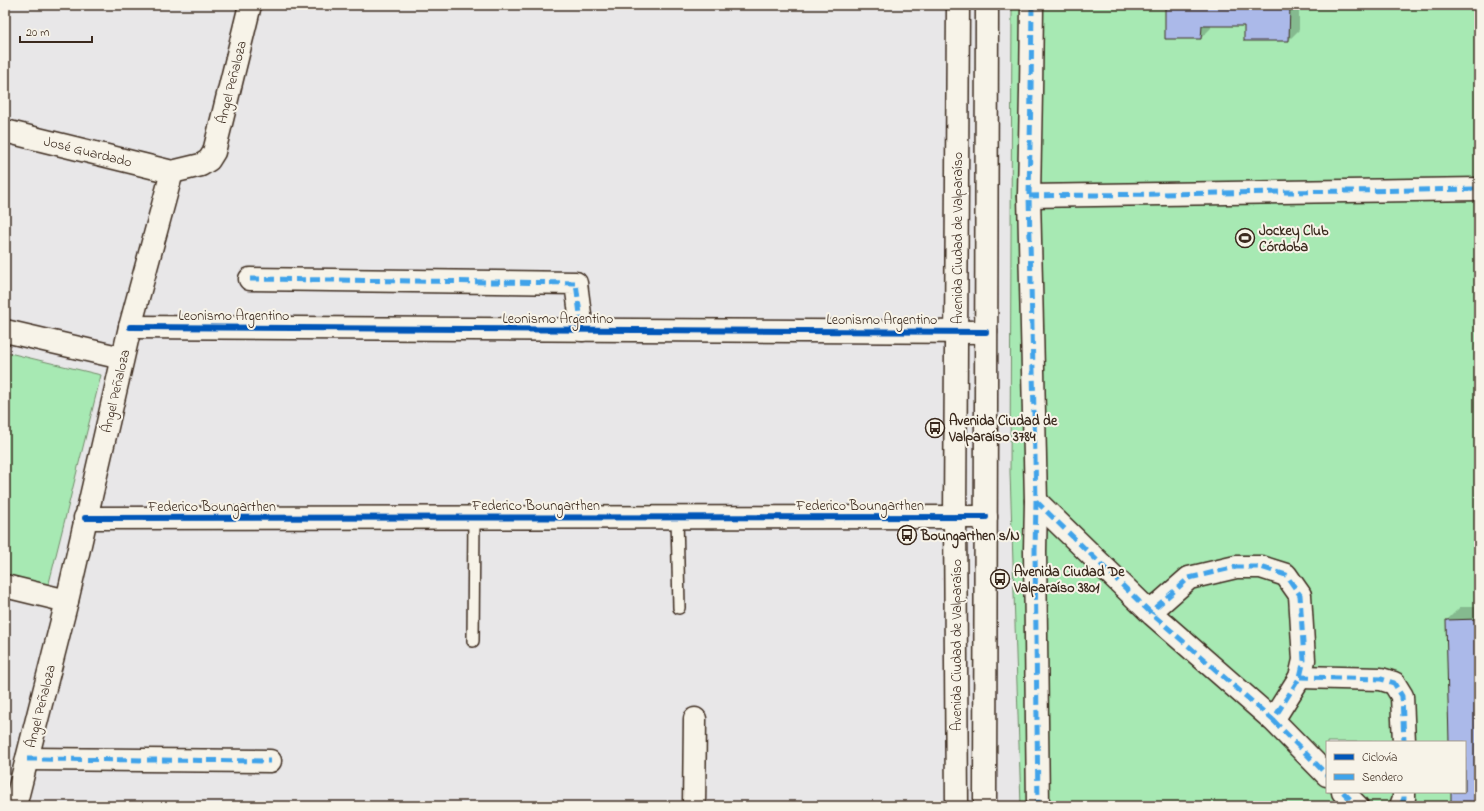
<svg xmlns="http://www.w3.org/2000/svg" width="1484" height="811" viewBox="0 0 1484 811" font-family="'Indie Flower',sans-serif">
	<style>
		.green { fill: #a7e9b3; stroke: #718a68; fill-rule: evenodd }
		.shadow { fill: #0003 }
		.building { fill: #abb9e9; stroke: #3b2a1e }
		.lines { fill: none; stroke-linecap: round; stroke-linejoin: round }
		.service-casing { stroke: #3b2a1e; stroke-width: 14 }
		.minor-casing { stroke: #3b2a1e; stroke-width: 25 }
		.secondary-casing { stroke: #3b2a1e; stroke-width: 25 }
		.service { stroke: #f7f3e8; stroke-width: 11 }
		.minor { stroke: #f7f3e8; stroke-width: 22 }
		.secondary { stroke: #f7f3e8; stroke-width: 22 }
		.quiet { stroke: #3fa3ea; stroke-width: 5; stroke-dasharray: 10 5; stroke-linecap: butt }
		.cycleway-casing { stroke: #f7f3e8; stroke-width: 8 }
		.cycleway { stroke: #0057b8; stroke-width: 6 }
		.labels { text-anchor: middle; stroke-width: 4; stroke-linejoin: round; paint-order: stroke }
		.street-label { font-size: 14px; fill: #3b2a1e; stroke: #f7f3e8 }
		.poi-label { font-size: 14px; font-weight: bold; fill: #3b2a1e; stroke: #f7f3e8; text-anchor: start }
	</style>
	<rect width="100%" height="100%" fill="#e8e7e8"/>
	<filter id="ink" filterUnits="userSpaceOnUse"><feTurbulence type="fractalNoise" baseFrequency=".025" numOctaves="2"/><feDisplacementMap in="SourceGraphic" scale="8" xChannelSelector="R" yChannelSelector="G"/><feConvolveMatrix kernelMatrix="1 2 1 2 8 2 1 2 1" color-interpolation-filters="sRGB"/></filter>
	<g filter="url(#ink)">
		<g class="green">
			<path d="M1012,5H1479V806H1021L1010,472ZM1327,742H1465V792H1327Z"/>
			<path d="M5,352L101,375L48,587L5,576Z"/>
		</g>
		<g class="shadow">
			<path d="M1166,5H1299V30L1289,40H1245V25H1211V28L1201,38Z"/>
			<path d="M1460,607H1479V806H1452V792H1465V742H1450L1447,620Z"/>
		</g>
		<g class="building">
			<path d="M1165,5H1290L1289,41H1244V26H1202L1201,39H1165Z"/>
			<path d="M1479,619V806H1451V792H1465V742H1449L1446,620Z"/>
		</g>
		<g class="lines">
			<g class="service-casing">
				<g id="service">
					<path d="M677,517L679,608"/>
					<path d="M473,641L474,517"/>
				</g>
			</g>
			<g class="minor-casing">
				<g id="minor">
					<path d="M1032,5L1031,91L1029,196L1036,501L1035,551L1038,806"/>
					<path d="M5,131L172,172L201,165L209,160L214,152L250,5"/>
					<path d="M1029,196L1479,189"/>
					<path d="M250,279L576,283L582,330"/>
					<path d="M130,327L986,332"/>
					<path d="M5,331L122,358"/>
					<path d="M1036,501L1152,614L1273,720L1300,677L1304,660L1300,595L1286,575L1261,567H1236L1189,578L1156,607L1152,614"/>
					<path d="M85,518L986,517"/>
					<path d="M5,586L67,601"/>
					<path d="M1300,677L1381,679L1394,683L1402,696L1404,742"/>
					<path d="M1273,720L1327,775"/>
					<path d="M27,759L270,761"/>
					<path d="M1343,792L1357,806"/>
					<path d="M15,806L67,601L130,327L172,172"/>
					<path d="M694,806L695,719"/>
					<path d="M1401,806L1404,798V792"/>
				</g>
			</g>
			<g class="secondary-casing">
				<g id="secondary">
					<path d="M957,806L955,517L958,5"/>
					<path d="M985,806L987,5"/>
				</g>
			</g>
			<use href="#service" class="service"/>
			<use href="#minor" class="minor"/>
			<use href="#secondary" class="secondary"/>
			<g class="quiet">
				<path d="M1032,5L1031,91L1029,196L1036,501L1035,551L1038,806"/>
				<path d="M1029,196L1479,189"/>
				<path d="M250,279L576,283L582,330"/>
				<path d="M1036,501L1152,614L1273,720L1300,677L1304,660L1300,595L1286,575L1261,567H1236L1189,578L1156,607L1152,614"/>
				<path d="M1300,677L1381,679L1394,683L1402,696L1404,742"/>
				<path d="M1273,720L1327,775"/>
				<path d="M27,759L270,761"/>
				<path d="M1343,792L1357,806"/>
				<path d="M1401,806L1404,798V792"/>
			</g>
			<g class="cycleway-casing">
				<g id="cycleway">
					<path d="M130,327L986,332"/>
					<path d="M85,518L986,517"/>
				</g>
			</g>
			<use href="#cycleway" class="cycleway"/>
		</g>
	</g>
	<defs>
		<g id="stadium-ring" transform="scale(1)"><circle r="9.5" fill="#f7f3e8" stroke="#3b2a1e" stroke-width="1.5"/><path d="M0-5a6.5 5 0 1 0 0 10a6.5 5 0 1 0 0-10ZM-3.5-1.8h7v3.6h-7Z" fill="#3b2a1e"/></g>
		<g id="bus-ring" transform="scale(1)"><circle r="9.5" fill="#f7f3e8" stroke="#3b2a1e" stroke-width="1.5"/><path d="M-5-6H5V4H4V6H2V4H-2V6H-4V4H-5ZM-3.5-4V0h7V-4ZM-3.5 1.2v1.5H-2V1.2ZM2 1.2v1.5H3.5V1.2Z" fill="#3b2a1e"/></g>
	</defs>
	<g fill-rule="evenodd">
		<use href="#stadium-ring" x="1245" y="238"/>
		<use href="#bus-ring" x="935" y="428"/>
		<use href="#bus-ring" x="907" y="535"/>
		<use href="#bus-ring" x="1000" y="579"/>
	</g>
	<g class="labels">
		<g class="street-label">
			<text transform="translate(231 82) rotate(-76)" y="5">Ángel Peñaloza</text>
			<text transform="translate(88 151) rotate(14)" y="5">José Guardado</text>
			<text transform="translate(957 238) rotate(-90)" y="5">Avenida Ciudad de Valparaíso</text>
			<text x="234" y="320">Leonismo Argentino</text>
			<text x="558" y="323">Leonismo Argentino</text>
			<text x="882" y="324">Leonismo Argentino</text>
			<text transform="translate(115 391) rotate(-77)" y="5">Ángel Peñaloza</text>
			<text x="536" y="510">Federico Boungarthen</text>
			<text x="860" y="510">Federico Boungarthen</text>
			<text x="212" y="511">Federico Boungarthen</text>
			<text transform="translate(956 645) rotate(-90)" y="5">Avenida Ciudad de Valparaíso</text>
			<text transform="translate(40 706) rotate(-76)" y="5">Ángel Peñaloza</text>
		</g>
		<g class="poi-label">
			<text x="1259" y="235">Jockey Club<tspan x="1259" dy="16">Córdoba</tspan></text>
			<text x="949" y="425">Avenida Ciudad de<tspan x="949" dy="16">Valparaíso 3784</tspan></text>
			<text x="921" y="540">Boungarthen s/N</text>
			<text x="1014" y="576">Avenida Ciudad De<tspan x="1014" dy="16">Valparaíso 3801</tspan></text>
		</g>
	</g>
	<rect width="1484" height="811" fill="none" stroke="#f7f3e8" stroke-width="20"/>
	<rect x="10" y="10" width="1464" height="791" fill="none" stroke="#3b2a1e" stroke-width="1.5" filter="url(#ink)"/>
	<rect x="1326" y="741" width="140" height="52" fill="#f7f3e8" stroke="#aca397"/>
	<rect x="1334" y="754" width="20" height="6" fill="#0057b8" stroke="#aca397"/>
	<text x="1362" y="761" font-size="12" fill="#3b2a1e">Ciclovía</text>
	<rect x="1334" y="774" width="20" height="6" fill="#3fa3ea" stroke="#aca397"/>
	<text x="1362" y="781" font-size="12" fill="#3b2a1e">Sendero</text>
	<path d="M20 36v6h72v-6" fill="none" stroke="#3b2a1e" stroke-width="2"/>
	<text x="26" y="36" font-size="12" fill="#3b2a1e" stroke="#f7f3e8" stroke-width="3" paint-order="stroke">20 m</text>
</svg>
